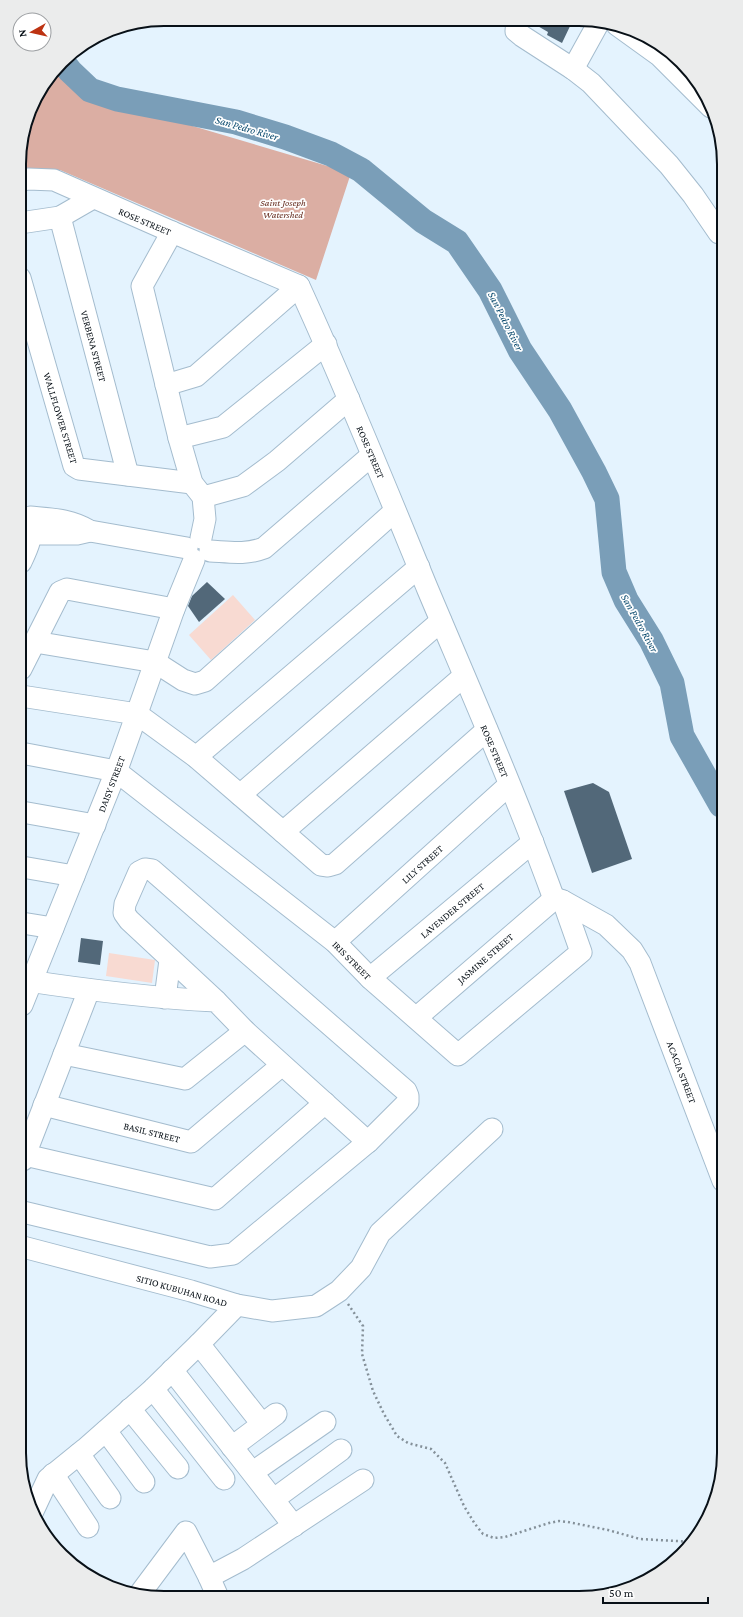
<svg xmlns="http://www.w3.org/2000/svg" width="743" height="1617" viewBox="0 0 743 1617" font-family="'Crimson Pro',serif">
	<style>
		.green { fill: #f8dad2 }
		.forest { fill: #dbaea3 }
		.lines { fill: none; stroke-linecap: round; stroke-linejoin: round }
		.river { stroke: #7a9eb8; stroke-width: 25 }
		.building { fill: #526879 }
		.minor-casing { stroke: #a4bcce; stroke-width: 23 }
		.path { stroke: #849099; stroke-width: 2.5; stroke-dasharray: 2 3; stroke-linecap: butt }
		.minor { stroke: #fff; stroke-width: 21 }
		.labels { text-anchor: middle; stroke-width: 3.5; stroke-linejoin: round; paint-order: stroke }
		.park-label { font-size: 10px; font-style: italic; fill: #672e21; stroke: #fff }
		.street-label { font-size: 10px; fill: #081017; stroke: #fff }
		.water-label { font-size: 11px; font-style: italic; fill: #0b4b6f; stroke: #fff }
		.rim { fill: none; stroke: #081017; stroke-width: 2 }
	</style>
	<rect width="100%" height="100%" fill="#e4f3fe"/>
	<g class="green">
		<path d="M233,595L255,620L211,660L189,635Z"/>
		<path d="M109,953L155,960L152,983L106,976Z"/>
	</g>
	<path class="forest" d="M59,67L81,93L351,173L316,280L60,170L19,176V154L34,100Z"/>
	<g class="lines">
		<path class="river" d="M63,62L70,71L90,90L117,99L236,122L285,137L331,154L361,170L423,221L457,242L490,290L520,350L560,410L594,472L607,499L614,572L626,600L651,640L672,683L682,736L721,805"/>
	</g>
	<g class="building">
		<path d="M529,21H558L572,22L562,43L547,35L548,32Z"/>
		<path d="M207,582L225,599L199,622L188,606L192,596Z"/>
		<path d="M593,783L609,792L632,859L592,873L564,791Z"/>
		<path d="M81,938L103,941L100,965L78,962Z"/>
	</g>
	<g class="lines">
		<g class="minor-casing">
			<g id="minor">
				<path d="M517,21L516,31L522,36L573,69L591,83L669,165L693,195L719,233"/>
				<path d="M617,25L660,56L711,107"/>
				<path d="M573,69L599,22"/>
				<path d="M19,181L28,179L54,180L172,232L299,286C345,386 386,488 428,590C471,692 516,794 554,899"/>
				<path d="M60,217L128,475"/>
				<path d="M20,223L60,217L93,198"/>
				<path d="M172,232L142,286L179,438L192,483L203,497L205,519L201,538"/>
				<path d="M20,278L74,466L79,469L192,483"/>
				<path d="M166,385L196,376L299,286"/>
				<path d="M179,438L223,427L326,344"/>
				<path d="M203,497L243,486L277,461L349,399"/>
				<path d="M30,517C52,519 70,519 90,531L187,548"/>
				<path d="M31,534H77L90,531"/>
				<path d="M210,551C229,552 246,555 264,548L372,455"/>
				<path d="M21,562C29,545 32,539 30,520"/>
				<path d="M35,642L155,662L183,680L195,684L205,681L395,511"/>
				<path d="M21,669L60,592L67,589L174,609"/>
				<path d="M464,676L283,832L321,865L328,866L335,864L487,730"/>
				<path d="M21,696L137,714L196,757L283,832"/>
				<path d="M21,753L116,771L335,942L370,978L458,1055L581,952L563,901"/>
				<path d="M196,757L419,567"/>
				<path d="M240,795L441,621"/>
				<path d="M22,812L95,825"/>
				<path d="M22,867L74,876"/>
				<path d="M557,899L563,901L606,925L632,950L640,963L723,1181"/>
				<path d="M22,923L53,928"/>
				<path d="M335,942L509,785"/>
				<path d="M370,978L533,842"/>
				<path d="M22,980C87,990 151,998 216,1001L245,1031L368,1142L233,1254L210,1257L23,1212"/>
				<path d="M165,998L170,960"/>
				<path d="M216,1001L129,920L124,913L125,904L139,872L145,869L152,870L406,1091L408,1096V1102L368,1142"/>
				<path d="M22,1005L119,764L174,609L194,560"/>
				<path d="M416,1018L554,899"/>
				<path d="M64,1054L185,1079L245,1031"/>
				<path d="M44,1105L191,1142L282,1065"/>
				<path d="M25,1155L215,1199L325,1103"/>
				<path d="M23,1160L89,990"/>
				<path d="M23,1247L191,1291L237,1305L272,1311L316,1306L339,1291L361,1268L380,1233L492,1129"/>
				<path d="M199,1344L262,1424"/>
				<path d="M172,1370L294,1526"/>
				<path d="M153,1389L224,1479"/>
				<path d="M130,1409L178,1468"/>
				<path d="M106,1431L144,1482"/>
				<path d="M232,1447L276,1414"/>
				<path d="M79,1454L110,1498"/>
				<path d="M253,1472L325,1422"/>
				<path d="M53,1474L88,1527"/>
				<path d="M274,1499L341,1450"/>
				<path d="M33,1511L48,1479L85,1449L153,1389L199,1344L237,1305"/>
				<path d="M209,1577L217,1595"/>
				<path d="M139,1595L186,1532L209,1577L243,1559L363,1480"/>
			</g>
		</g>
		<path class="path" d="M348,1304L363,1326L362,1354L373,1391L384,1414L397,1436L408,1443L431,1449L445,1463L464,1506L475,1524L483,1534L494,1538L505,1537L549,1523L559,1521L568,1522L608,1530L640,1539L694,1542"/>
		<use href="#minor" class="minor"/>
	</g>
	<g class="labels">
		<g class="park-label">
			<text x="283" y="206">Saint Joseph<tspan x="283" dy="12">Watershed</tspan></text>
		</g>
		<g class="street-label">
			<text transform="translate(145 221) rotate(23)" y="4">ROSE STREET</text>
			<text transform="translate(94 346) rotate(75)" y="4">VERBENA STREET</text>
			<text transform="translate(61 418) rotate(73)" y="4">WALLFLOWER STREET</text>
			<text transform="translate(371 452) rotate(67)" y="4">ROSE STREET</text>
			<text transform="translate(495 751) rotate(67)" y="4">ROSE STREET</text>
			<text transform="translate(111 784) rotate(-69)" y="4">DAISY STREET</text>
			<text transform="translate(422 864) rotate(-42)" y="4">LILY STREET</text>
			<text transform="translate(452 910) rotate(-40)" y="4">LAVENDER STREET</text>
			<text transform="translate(485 958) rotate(-41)" y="4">JASMINE STREET</text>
			<text transform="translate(352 960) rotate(45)" y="4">IRIS STREET</text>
			<text transform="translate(682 1072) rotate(69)" y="4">ACACIA STREET</text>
			<text transform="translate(152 1132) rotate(14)" y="4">BASIL STREET</text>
			<text transform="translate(182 1290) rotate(16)" y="4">SITIO KUBUHAN ROAD</text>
		</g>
		<g class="water-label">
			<text transform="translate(247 128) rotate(16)" y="4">San Pedro River</text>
			<text transform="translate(506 321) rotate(63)" y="4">San Pedro River</text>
			<text transform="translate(640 623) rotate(61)" y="4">San Pedro River</text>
		</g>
	</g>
	<path d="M0 0H743V1617H0ZM164 26H579A138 138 0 0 1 717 164V1453A138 138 0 0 1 579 1591H164A138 138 0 0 1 26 1453V164A138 138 0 0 1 164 26Z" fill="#ebecec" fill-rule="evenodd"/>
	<path class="rim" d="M164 26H579A138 138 0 0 1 717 164V1453A138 138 0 0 1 579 1591H164A138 138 0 0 1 26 1453V164A138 138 0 0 1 164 26Z"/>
	<g transform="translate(32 32) rotate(262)"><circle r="19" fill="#ffffff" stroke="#9c9fa2"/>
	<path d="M0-3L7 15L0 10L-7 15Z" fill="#bd3312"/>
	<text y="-6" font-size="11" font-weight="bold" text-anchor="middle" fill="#081017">N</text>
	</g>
	<path d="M603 1597v6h105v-6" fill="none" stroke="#081017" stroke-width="2"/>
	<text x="609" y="1597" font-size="12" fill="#081017" stroke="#ffffff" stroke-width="3" paint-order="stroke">50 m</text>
</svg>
